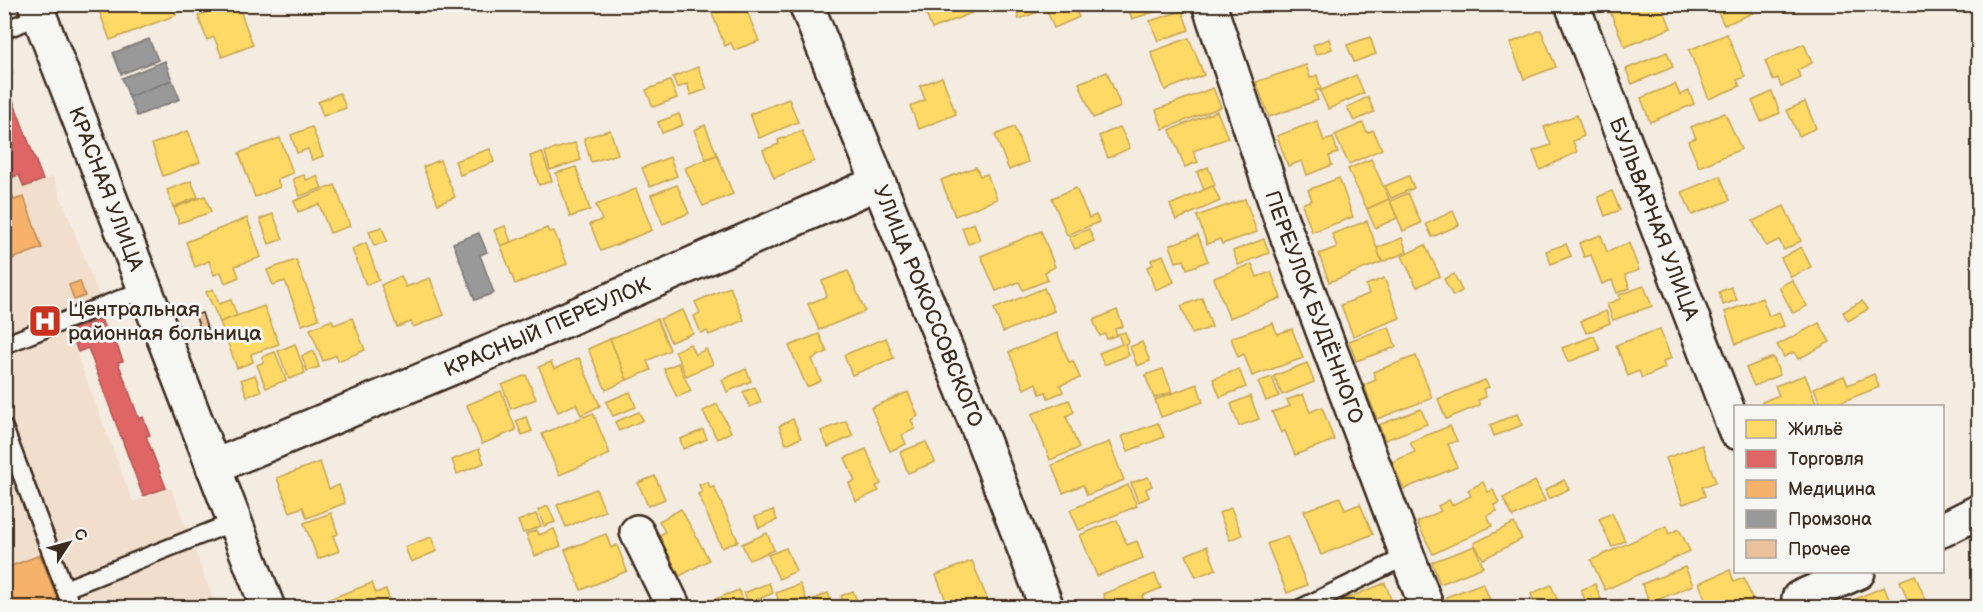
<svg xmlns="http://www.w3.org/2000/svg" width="1983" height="612" viewBox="0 0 1983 612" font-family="'Balsamiq Sans',sans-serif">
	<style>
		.built { fill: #f1decc }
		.homes { fill: #ffd966; stroke: #c4a450; stroke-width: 1.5 }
		.shops { fill: #e06666; stroke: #ae5450; stroke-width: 1.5 }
		.health { fill: #f6b26b; stroke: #be8954; stroke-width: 1.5 }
		.industry { fill: #999; stroke: #7d7874; stroke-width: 1.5 }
		.building { fill: #ebc19b; stroke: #3b2a1e; stroke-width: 1.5 }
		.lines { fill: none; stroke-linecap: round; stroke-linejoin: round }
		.service-casing { stroke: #3b2a1e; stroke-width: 21 }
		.minor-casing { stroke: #3b2a1e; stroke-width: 38 }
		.secondary-casing { stroke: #3b2a1e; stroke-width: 38 }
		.service { stroke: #f6f6f2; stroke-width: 16 }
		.minor { stroke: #f6f6f2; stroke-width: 33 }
		.secondary { stroke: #f6f6f2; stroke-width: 33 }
		.labels { text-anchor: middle; stroke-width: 6; stroke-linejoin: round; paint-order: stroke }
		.street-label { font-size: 21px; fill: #3b2a1e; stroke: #f6f6f2 }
		.poi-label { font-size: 21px; fill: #3b2a1e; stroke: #f6f6f2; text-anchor: start }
	</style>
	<rect width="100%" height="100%" fill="#f4ebe1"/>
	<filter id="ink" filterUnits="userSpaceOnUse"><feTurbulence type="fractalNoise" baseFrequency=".0167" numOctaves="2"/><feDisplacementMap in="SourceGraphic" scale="12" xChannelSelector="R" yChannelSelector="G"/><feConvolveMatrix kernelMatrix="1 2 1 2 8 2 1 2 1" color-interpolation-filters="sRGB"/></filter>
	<g filter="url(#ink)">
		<path class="built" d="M4,49L16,74L5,79L43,180L53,177L106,314L67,329L133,502L171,488L216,607L5,608Z"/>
		<g class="homes">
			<path d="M106,4H172L176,15L110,40L98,8Z"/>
			<path d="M228,4L232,11L239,8L253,45L222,57L214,37L207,40L198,16Z"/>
			<path d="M726,4H744L759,41L734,50L731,43L725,46L711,11Z"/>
			<path d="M922,4H974L976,11L932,29Z"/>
			<path d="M1014,4H1041L1043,10L1019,19Z"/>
			<path d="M1063,4H1073L1079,17L1054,28L1047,11Z"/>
			<path d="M1127,4H1161L1163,9L1132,19Z"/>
			<path d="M1607,4H1654L1655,8L1662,6L1671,28L1625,47Z"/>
			<path d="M1721,4H1749L1753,13L1724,25L1718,12L1724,10Z"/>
			<path d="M1182,11L1189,30L1158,41L1150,21Z"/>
			<path d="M1541,30L1556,67L1524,79L1510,43Z"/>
			<path d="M1727,34L1745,77L1737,80L1740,86L1709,99L1689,50Z"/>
			<path d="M1370,37L1376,54L1354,62L1347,45Z"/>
			<path d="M1189,38L1204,75L1165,90L1151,52Z"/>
			<path d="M1329,39L1332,49L1316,55L1313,45Z"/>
			<path d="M1804,44L1812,63L1797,70L1801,78L1781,87L1778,78L1773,80L1765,61Z"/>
			<path d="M1667,52L1673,67L1632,84L1626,69Z"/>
			<path d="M1306,65L1310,78L1317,75L1321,89L1315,91L1318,100L1269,117L1256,82Z"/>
			<path d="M698,67L707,89L691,95L687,84L677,88L673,77Z"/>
			<path d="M1107,72L1121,107L1093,118L1079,83Z"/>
			<path d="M1356,75L1364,93L1328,109L1320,91Z"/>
			<path d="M942,77L956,114L919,129L910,106L925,100L920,86Z"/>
			<path d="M670,81L677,98L653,107L646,90Z"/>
			<path d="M1675,84L1680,95L1689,91L1694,104L1650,122L1641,98Z"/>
			<path d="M1213,88L1221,107L1163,129L1156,110Z"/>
			<path d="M1772,92L1780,113L1761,121L1752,101Z"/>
			<path d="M340,93L346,108L323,116L318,102Z"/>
			<path d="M1368,97L1374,112L1354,121L1347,107Z"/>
			<path d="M789,99L798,122L759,138L750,114Z"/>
			<path d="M1805,102L1816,128L1799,136L1787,110Z"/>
			<path d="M1217,111L1228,138L1193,151L1198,162L1185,167L1170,130Z"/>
			<path d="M1725,113L1741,149L1699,167L1688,141L1696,138L1691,127Z"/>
			<path d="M679,114L683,125L662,133L658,122Z"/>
			<path d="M1577,115L1584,136L1573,141L1577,152L1540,170L1533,151L1551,145L1544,127Z"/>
			<path d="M1317,121L1324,141L1333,138L1338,153L1329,156L1332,165L1307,175L1302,161L1288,166L1277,136Z"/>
			<path d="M1363,123L1367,133L1373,130L1382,149L1349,164L1335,135Z"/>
			<path d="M705,125L717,155L706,159L694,130Z"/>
			<path d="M312,127L323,156L312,160L308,149L297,153L291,135Z"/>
			<path d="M1014,127L1028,162L1009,170L995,135Z"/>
			<path d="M1120,127L1130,148L1108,158L1099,136Z"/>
			<path d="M610,130L618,154L591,162L584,138Z"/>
			<path d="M188,131L200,162L163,176L152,144Z"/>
			<path d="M802,131L814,161L774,178L763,150L779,144L778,140Z"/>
			<path d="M280,138L293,173L277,179L280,187L255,197L239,153Z"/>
			<path d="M575,143L581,160L550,170L545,152Z"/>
			<path d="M490,149L494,162L460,175L455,161Z"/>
			<path d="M542,152L552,181L539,185L530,156Z"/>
			<path d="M717,155L733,194L703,206L685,168Z"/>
			<path d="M670,157L677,176L650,187L642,168Z"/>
			<path d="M1371,159L1389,199L1367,209L1348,169Z"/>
			<path d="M440,160L455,197L438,204L423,167Z"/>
			<path d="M576,167L590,210L570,217L556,173Z"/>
			<path d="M976,167L980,176L987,174L997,199L955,216L941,180Z"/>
			<path d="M1208,167L1215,185L1204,190L1197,172Z"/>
			<path d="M304,175L306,180L317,176L322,188L300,196L293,179Z"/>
			<path d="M1409,176L1414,188L1391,198L1385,186Z"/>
			<path d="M1720,176L1730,200L1692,215L1682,192Z"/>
			<path d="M1339,178L1353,217L1312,232L1302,204L1312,200L1308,190Z"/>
			<path d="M191,181L198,197L173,207L167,190Z"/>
			<path d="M335,185L350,226L330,233L319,204L298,212L294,201Z"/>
			<path d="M677,185L689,213L663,224L651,195Z"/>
			<path d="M1213,186L1220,201L1176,220L1170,205Z"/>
			<path d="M1076,188L1089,218L1096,215L1099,222L1067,235L1052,198Z"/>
			<path d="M636,189L652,230L601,251L590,224L602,220L596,205Z"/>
			<path d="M1612,191L1620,210L1605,216L1598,197Z"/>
			<path d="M1408,193L1421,223L1403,231L1390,201Z"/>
			<path d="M205,196L211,212L179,223L174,208Z"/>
			<path d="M1245,199L1257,232L1222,244L1220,239L1207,244L1197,216Z"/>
			<path d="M1389,199L1397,218L1375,228L1367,209Z"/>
			<path d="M1784,206L1801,241L1784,250L1779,240L1766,246L1753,221Z"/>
			<path d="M1453,211L1459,225L1432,237L1426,224Z"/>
			<path d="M273,214L283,239L269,244L260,219Z"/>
			<path d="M247,218L261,257L235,266L239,277L225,283L221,272L214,275L209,261L195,267L186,242Z"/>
			<path d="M1367,221L1382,262L1329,282L1319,254L1337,247L1332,234Z"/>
			<path d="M974,223L980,240L968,244L962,228Z"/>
			<path d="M505,226L511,242L501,246L494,230Z"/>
			<path d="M382,227L387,241L374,246L369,231Z"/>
			<path d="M547,228L549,232L554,231L567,264L515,284L501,246Z"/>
			<path d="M1089,229L1094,241L1075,249L1069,237Z"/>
			<path d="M1041,231L1055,267L1045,272L1048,280L1023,290L1019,282L996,291L981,256Z"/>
			<path d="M1198,235L1208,261L1187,269L1184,260L1176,262L1170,245Z"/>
			<path d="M1601,235L1607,252L1629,243L1639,270L1625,275L1630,288L1617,293L1612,280L1602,284L1591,255L1584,257L1579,243Z"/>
			<path d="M1402,238L1407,252L1382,262L1377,248Z"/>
			<path d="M1264,239L1269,253L1238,265L1233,251Z"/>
			<path d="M366,243L379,280L366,285L352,249Z"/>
			<path d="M1566,244L1571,256L1551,264L1546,251Z"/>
			<path d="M1425,245L1440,276L1417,287L1402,256Z"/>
			<path d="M1801,247L1811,267L1791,277L1781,258Z"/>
			<path d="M1163,255L1174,282L1155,290L1147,267L1153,265L1151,260Z"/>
			<path d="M296,260L319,319L302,325L285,281L273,285L267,270Z"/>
			<path d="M1252,264L1257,277L1271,272L1281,298L1229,318L1214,278Z"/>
			<path d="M848,271L865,311L819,330L808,304L827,296L822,281Z"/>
			<path d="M1454,274L1462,291L1453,296L1444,279Z"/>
			<path d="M401,276L406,287L430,278L444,315L413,327L411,322L397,327L381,285Z"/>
			<path d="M1384,278L1400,318L1353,336L1341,305L1369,294L1366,285Z"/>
			<path d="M1792,280L1807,306L1793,313L1779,287Z"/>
			<path d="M1644,286L1652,306L1613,320L1607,304L1620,299L1619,295Z"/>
			<path d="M730,287L744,320L709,335L707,331L701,333L694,316L700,313L695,302Z"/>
			<path d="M1731,287L1737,300L1723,305L1719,292Z"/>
			<path d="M1044,288L1054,311L1003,332L994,309Z"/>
			<path d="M213,289L219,304L231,300L237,316L220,322L206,292Z"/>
			<path d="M1202,298L1212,327L1192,334L1181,306Z"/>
			<path d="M1762,298L1769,316L1779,312L1784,326L1736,344L1725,312Z"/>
			<path d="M1862,301L1868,309L1848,321L1843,312Z"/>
			<path d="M264,306L279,344L251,354L253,362L237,368L220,322Z"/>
			<path d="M683,310L693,333L671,342L660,319Z"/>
			<path d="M1117,310L1123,326L1115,329L1117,335L1107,339L1105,334L1100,336L1093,320Z"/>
			<path d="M1606,311L1610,323L1586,333L1581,321Z"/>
			<path d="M352,318L365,350L338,361L336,355L323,361L310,329L332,320L334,325Z"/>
			<path d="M657,319L670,350L647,361L651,370L627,380L610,339Z"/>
			<path d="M1273,323L1277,334L1292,329L1303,358L1252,376L1244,354L1238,357L1231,338Z"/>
			<path d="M1819,323L1830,342L1798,359L1794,352L1784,357L1777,345Z"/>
			<path d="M1389,327L1396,347L1356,361L1349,341Z"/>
			<path d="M1660,329L1671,358L1663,362L1665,368L1642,378L1639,371L1628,376L1616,345Z"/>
			<path d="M1125,332L1129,342L1125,344L1129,355L1104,365L1099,353L1122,344L1118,334Z"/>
			<path d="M1057,333L1069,362L1073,361L1080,378L1060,385L1063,392L1048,398L1046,392L1040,394L1036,383L1024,389L1009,352Z"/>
			<path d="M819,334L827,352L812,359L821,381L807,387L789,346Z"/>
			<path d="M1594,336L1600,350L1568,362L1562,348Z"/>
			<path d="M886,338L894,358L852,375L844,355Z"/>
			<path d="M610,339L627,380L606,390L588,349Z"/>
			<path d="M1142,342L1150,361L1137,366L1130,347Z"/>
			<path d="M295,344L305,373L289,379L278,351Z"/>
			<path d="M690,344L695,355L706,349L713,364L686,376L675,351Z"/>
			<path d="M314,351L319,367L307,371L302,356Z"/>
			<path d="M275,352L286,380L266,388L257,365L264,362L262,357Z"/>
			<path d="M1416,356L1432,398L1377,419L1364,385L1376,380L1373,372Z"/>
			<path d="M1773,357L1780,375L1754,386L1746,368Z"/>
			<path d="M579,358L600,406L581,415L576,404L558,412L539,367L551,362L554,369Z"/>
			<path d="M678,363L691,391L677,397L664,369Z"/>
			<path d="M1307,363L1314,382L1282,395L1274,376Z"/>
			<path d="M746,369L751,381L727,392L722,380Z"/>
			<path d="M1163,369L1172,392L1154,398L1145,375Z"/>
			<path d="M1239,369L1246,387L1220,397L1213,379Z"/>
			<path d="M1874,374L1879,387L1831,406H1821L1814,388L1844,376L1848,385Z"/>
			<path d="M255,375L261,391L247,396L241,380Z"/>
			<path d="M526,375L536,399L511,409L502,385Z"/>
			<path d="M1805,375L1816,403L1808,406H1764L1762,402L1779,395L1775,386Z"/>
			<path d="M1272,377L1279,396L1266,401L1258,382Z"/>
			<path d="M1485,380L1489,387L1483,389L1486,397L1478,400L1480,405L1446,419L1438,399Z"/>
			<path d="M1197,384L1203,402L1161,417L1155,400Z"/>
			<path d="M755,387L761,402L750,407L743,392Z"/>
			<path d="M501,391L516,430L482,444L467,405Z"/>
			<path d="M630,392L636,407L613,416L606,402Z"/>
			<path d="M908,392L918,416L911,420L915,429L902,435L906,444L890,451L871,408Z"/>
			<path d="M1303,394L1310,412L1322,407L1334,440L1295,455L1285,431L1281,433L1272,412L1290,406L1287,400Z"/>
			<path d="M1250,396L1259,419L1239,426L1231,404Z"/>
			<path d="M1069,400L1074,412L1066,416L1079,448L1050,460L1032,414Z"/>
			<path d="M717,404L731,432L717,439L703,411Z"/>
			<path d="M1421,409L1427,424L1385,440L1379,425Z"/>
			<path d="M639,412L643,420L619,431L615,422Z"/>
			<path d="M593,413L610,454L559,475L542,434Z"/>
			<path d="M1517,414L1522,425L1494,436L1490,425Z"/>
			<path d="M526,417L532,431L522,435L516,421Z"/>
			<path d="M793,419L801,438L786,444L779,426Z"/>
			<path d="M846,421L853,436L828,447L821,431Z"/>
			<path d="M1158,423L1164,437L1128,451L1122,436Z"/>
			<path d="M1450,426L1457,441L1448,444L1457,467L1404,489L1392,462L1415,452L1410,442Z"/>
			<path d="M703,430L707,439L683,449L680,439Z"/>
			<path d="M926,442L935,462L908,473L900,452Z"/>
			<path d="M1109,442L1124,480L1087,495L1083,485L1063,493L1052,465Z"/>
			<path d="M1702,445L1716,482L1702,487L1705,496L1683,504L1666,458Z"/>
			<path d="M479,449L484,463L457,474L452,460Z"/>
			<path d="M866,449L881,484L876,486L879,491L856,501L849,483L855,481L845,458Z"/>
			<path d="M320,462L329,489L339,485L345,503L307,518L303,507L290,512L277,478Z"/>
			<path d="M655,476L665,499L648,506L638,483Z"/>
			<path d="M1148,477L1152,486L1146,489L1149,497L1138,502L1131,483Z"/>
			<path d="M1564,480L1569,489L1549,499L1545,490Z"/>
			<path d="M1535,481L1545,501L1513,517L1503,498Z"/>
			<path d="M708,482L710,488L714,487L738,541L722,548L698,494L702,492L699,485Z"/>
			<path d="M1483,482L1488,492L1493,490L1499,503L1494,505L1497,511L1487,516L1492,526L1433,554L1417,522L1441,511L1438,506L1449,500L1452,505L1471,496L1468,490Z"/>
			<path d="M1128,485L1137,506L1079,530L1070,510Z"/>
			<path d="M596,489L605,511L566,527L557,505Z"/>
			<path d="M1340,497L1345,510L1360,504L1373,534L1321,555L1304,511Z"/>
			<path d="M548,506L555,522L544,526L538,510Z"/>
			<path d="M1231,508L1242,535L1230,540L1219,513Z"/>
			<path d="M681,509L709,560L680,576L658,536L665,532L659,521Z"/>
			<path d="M773,510L777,520L759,528L755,517Z"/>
			<path d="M331,513L338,534L333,536L339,551L318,559L304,523Z"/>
			<path d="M1612,513L1625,541L1612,547L1599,519Z"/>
			<path d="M536,514L541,526L523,533L518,521Z"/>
			<path d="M1117,520L1127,545L1137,541L1143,558L1097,576L1080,535Z"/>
			<path d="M1514,523L1522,539L1483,559L1474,543Z"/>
			<path d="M1666,526L1669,534L1679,529L1690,551L1605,590L1591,560Z"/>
			<path d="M554,529L561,546L535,556L526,534L537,530L539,535Z"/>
			<path d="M767,533L774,550L749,560L742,544Z"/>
			<path d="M606,534L611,548L617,545L627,571L581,590L565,550Z"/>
			<path d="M1287,536L1307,585L1287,593L1267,544Z"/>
			<path d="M431,537L437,551L411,562L405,547Z"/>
			<path d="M1207,546L1216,569L1196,577L1186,555Z"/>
			<path d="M1475,546L1483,567L1440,584L1432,562Z"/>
			<path d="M786,548L796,571L779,579L768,555Z"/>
			<path d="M972,561L990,606L933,608L932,604L945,598L936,575Z"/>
			<path d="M1685,567L1693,585L1650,603L1642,584Z"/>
			<path d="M1730,570L1734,582L1744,578L1754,604L1745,608H1709L1699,583Z"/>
			<path d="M1155,574L1161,588L1142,596L1145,603L1134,608H1109L1103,594Z"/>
			<path d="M1915,575L1927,603L1911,608L1900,581Z"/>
			<path d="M372,583L376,593L386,589L392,608H327L324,601Z"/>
			<path d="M769,583L773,593L749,603L744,593Z"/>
			<path d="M1385,583L1394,608H1343L1341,601Z"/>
			<path d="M1483,583L1493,608H1450L1446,597Z"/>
			<path d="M800,584L808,603L798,608H781L776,593Z"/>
			<path d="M1595,584L1601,599L1587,605L1581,590Z"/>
			<path d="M1551,585L1561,608H1537L1531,594Z"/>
			<path d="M1884,587L1893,608H1844L1843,604Z"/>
			<path d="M739,590L745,605L738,608H716L713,600Z"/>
			<path d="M853,591L860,608H845L841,596Z"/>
			<path d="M828,593L833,604L813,608L810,601Z"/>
		</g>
		<g class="shops">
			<path d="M5,79L43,180L24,187L19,175L4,180Z"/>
			<path d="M101,319L111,344L116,343L123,361L118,362L139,419L143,417L150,435L146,436L166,488L143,496L88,348L78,352L70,330Z"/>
		</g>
		<g class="health">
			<path d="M10,188L14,200L24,197L42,248L4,262V190Z"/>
			<path d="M80,281L85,296L74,300L69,285Z"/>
			<path d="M4,550L11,566L40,555L61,608H4Z"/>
		</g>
		<g class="industry">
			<path d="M149,39L158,60L121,74L113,53Z"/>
			<path d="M165,61L172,80L129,97L122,78Z"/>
			<path d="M172,80L180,99L137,116L129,97Z"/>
			<path d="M479,233L487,252L480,255L494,293L475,300L453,243Z"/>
		</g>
		<path class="building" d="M202,313L208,331L202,333L195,315Z"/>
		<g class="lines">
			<g class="service-casing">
				<g id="service">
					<path d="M4,30L40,16"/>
					<path d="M4,345L145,289"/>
					<path d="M4,428L72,608"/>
					<path d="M65,589L234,522"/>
					<path d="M1301,608L1407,556"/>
				</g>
			</g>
			<g class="minor-casing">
				<g id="minor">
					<path id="s1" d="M806,4L983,440L1047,608"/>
					<path id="s2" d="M1209,4L1281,219L1427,608"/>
					<path id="s3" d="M1572,4L1736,432"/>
					<path id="s4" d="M213,467L526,337L877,183"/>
					<path d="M1942,530L1978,512"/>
					<path d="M637,532L674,608"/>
					<path d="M1799,598L1858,572"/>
				</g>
			</g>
			<g class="secondary-casing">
				<g id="secondary">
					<path id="s5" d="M35,4L268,608"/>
				</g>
			</g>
			<use href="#service" class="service"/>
			<use href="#minor" class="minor"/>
			<use href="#secondary" class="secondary"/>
		</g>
	</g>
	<defs>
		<g id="hospital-square" transform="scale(1.725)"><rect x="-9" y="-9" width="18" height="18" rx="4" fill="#c8321e" stroke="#f6f6f2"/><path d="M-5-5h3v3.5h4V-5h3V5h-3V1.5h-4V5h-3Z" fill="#fff"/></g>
	</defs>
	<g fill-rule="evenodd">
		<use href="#hospital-square" x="45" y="321"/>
	</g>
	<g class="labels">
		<g class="street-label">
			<text dy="7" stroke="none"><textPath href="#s5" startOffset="198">КРАСНАЯ УЛИЦА</textPath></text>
			<text dy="7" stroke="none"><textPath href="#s3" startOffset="230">БУЛЬВАРНАЯ УЛИЦА</textPath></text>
			<text dy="7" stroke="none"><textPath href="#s1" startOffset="326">УЛИЦА РОКОССОВСКОГО</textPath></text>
			<text dy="7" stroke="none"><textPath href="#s2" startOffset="321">ПЕРЕУЛОК БУДЁННОГО</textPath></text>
			<text dy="7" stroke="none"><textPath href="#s4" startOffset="362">КРАСНЫЙ ПЕРЕУЛОК</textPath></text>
		</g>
		<g class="poi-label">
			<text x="68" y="316">Центральная<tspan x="68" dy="24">районная больница</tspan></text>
		</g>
	</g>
	<rect width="1983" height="612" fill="none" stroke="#f6f6f2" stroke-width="24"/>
	<rect x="12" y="12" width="1959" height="588" fill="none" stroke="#3b2a1e" stroke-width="2" filter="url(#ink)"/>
	<rect x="1734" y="405" width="210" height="168" fill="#f6f6f2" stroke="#aba49d" stroke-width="1.5"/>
	<rect x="1746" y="420" width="30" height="18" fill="#ffd966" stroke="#aba49d" stroke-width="1.5"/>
	<text x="1788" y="435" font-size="18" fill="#3b2a1e">Жильё</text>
	<rect x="1746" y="450" width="30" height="18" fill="#e06666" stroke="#aba49d" stroke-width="1.5"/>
	<text x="1788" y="465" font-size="18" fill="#3b2a1e">Торговля</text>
	<rect x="1746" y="480" width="30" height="18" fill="#f6b26b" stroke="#aba49d" stroke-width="1.5"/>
	<text x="1788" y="495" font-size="18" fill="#3b2a1e">Медицина</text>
	<rect x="1746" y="510" width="30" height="18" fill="#999999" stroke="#aba49d" stroke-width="1.5"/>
	<text x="1788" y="525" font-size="18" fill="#3b2a1e">Промзона</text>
	<rect x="1746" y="540" width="30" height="18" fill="#ebc19b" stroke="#aba49d" stroke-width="1.5"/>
	<text x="1788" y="555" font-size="18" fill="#3b2a1e">Прочее</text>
	<g transform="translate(69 543) rotate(54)" stroke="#f6f6f2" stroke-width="4.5" paint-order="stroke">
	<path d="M0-4.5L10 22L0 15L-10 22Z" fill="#3b2a1e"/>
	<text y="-9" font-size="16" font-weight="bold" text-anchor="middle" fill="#3b2a1e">С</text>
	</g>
</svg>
